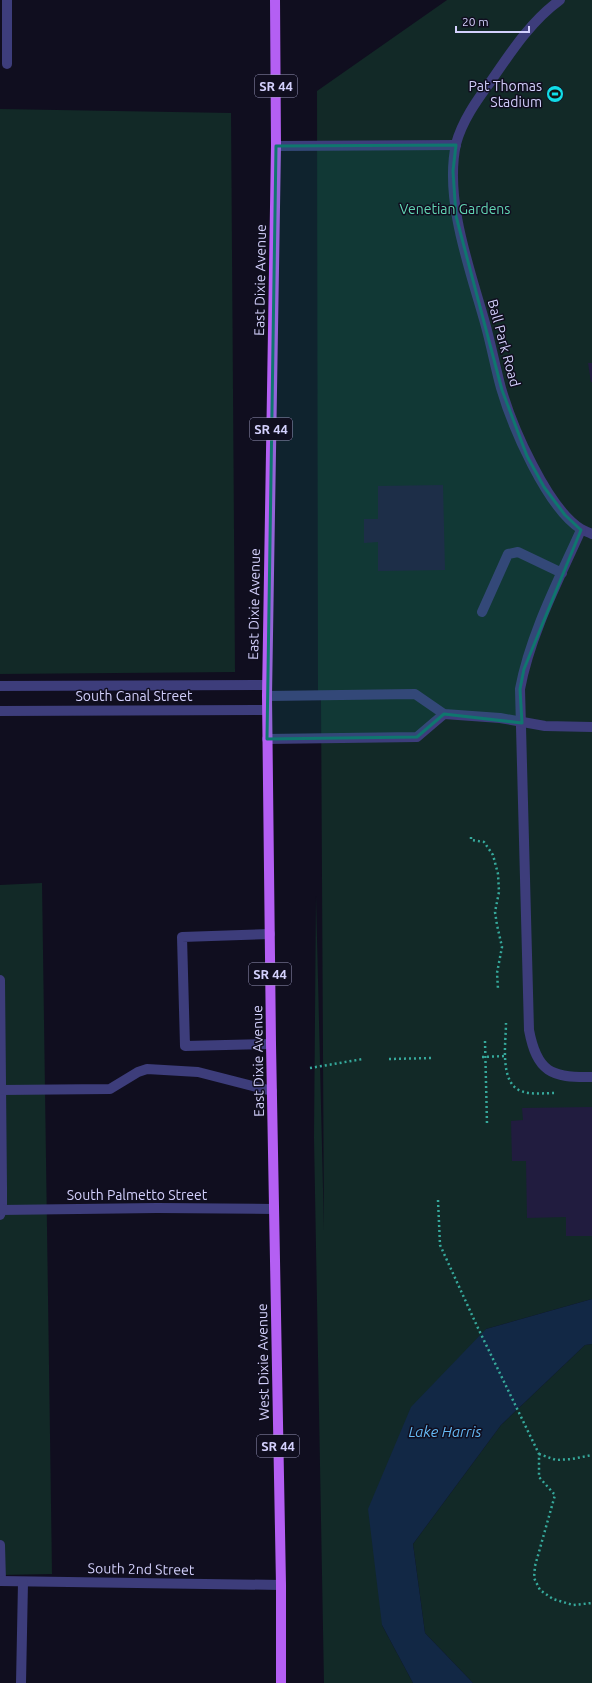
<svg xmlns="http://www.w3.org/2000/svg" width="592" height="1683" viewBox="0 0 592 1683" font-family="Ubuntu,sans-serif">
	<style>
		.green { fill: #122927 }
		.water { fill: #122845 }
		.building { fill: #211c3f }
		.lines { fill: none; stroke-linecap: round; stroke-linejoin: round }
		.path { stroke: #36a99c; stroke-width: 2.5; stroke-dasharray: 2 3; stroke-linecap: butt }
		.minor { stroke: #3d3d7b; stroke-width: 10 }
		.major { stroke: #b45ff3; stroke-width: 10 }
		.marked { fill: #0f766e; fill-opacity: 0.2; stroke: #0f766e; stroke-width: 3; stroke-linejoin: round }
		.labels { text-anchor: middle; stroke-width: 3; stroke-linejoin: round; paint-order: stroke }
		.shield { fill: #100e1f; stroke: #9896ba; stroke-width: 1 }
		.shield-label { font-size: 13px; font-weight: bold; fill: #d3d0fc }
		.poi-label { font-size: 14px; fill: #d3d0fc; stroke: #100e1f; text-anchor: end }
		.park-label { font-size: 14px; fill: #62d6b3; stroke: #100e1f }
		.street-label { font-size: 14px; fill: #d3d0fc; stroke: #100e1f }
		.water-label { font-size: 15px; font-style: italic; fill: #65b9f4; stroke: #100e1f }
	</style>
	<rect width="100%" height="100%" fill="#100e1f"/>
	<g class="green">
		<path d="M447,0H592V1299L486,1329L382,1625L413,1683H324L314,1138L316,896L324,1231L321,700H318L317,91Z"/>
		<path d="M0,109L231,113L235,672L0,674Z"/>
		<path d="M42,883L52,1574L0,1575V885Z"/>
		<path d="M592,1344V1683H473L425,1633L413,1544L501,1425L585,1345Z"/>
	</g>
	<path class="water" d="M592,1299V1344L585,1345L501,1425L413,1544L425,1633L473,1683H413L382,1625L368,1509L411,1407L486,1329Z"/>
	<g class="building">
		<path d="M588,363H592V382H591Z"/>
		<path d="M443,485L445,570L378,571V542L364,543V519H378V486Z"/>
		<path d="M592,1107V1236H566V1217L527,1218L526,1161H512L511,1121L523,1120L522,1108Z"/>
	</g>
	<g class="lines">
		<g class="path">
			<path d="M471,837V840L484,842L493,855L498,874L499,892L495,912L497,925L502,947L497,973L498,989"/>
			<path d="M506,1023C506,1042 499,1083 521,1091C531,1095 545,1093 555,1093"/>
			<path d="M485,1041L487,1124"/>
			<path d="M482,1057L506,1056"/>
			<path d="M389,1059L434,1058"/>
			<path d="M310,1068L363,1059"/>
			<path d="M438,1200L440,1245L477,1326L539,1454V1477L555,1495L535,1566L534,1578L540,1590L553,1599L573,1605L592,1603"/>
			<path d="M539,1454L556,1460L572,1459L592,1455"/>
		</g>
		<g class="minor">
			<path d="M7,0V64"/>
			<path d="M560,0C531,21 511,52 491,81C477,100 462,121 456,144C444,200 470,269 485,323C491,344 495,366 501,388C512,426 547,508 581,529C584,531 588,532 592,534"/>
			<path d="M276,146L456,145"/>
			<path d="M581,530C559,579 530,635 520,689L529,1030C537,1072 551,1078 592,1077"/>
			<path d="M482,612L508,554L518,552L562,573"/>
			<path d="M0,686L267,685"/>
			<path d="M267,696L415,694L444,714L500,718L545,726L592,727"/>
			<path d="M0,711L267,710"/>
			<path d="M267,739L417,737L444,714"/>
			<path d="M270,934L182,937L185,1046L271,1044"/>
			<path d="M0,980L2,1187V1210L0,1215"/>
			<path d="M1,1090L110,1089L138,1072L147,1069L198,1072L272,1091"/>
			<path d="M0,1210L157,1208L274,1209"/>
			<path d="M0,1545L1,1581"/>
			<path d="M0,1581L281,1585"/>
			<path d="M21,1683L23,1582"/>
		</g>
		<path class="major" d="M275,0L276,146L267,696L271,1044L281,1585V1683"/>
	</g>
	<path class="marked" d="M456,145L453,171L456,216L502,390L527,456L544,487L565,515L581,530L524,669L520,689L522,723L444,714L417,737L267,739L276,146Z"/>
	<defs>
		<g id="stadium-disc" transform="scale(0.9)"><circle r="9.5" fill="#11dce7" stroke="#100e1f"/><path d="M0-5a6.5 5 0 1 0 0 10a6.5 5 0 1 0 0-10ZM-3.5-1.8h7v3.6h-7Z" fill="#111"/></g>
	</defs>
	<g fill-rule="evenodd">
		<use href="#stadium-disc" x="555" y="94"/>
	</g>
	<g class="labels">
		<g class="shield">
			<rect x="255" y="75" width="42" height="22" rx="3"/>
			<rect x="250" y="418" width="42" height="22" rx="3"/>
			<rect x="249" y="963" width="42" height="22" rx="3"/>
			<rect x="257" y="1435" width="42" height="22" rx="3"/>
		</g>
		<g class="shield-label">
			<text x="276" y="91">SR 44</text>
			<text x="271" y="434">SR 44</text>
			<text x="270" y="979">SR 44</text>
			<text x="278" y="1451">SR 44</text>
		</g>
		<g class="poi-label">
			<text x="542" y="91">Pat Thomas<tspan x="542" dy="16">Stadium</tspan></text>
		</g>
		<g class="park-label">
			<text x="455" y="214">Venetian Gardens</text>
		</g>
		<g class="street-label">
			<text transform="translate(260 280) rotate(-89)" y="5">East Dixie Avenue</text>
			<text transform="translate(504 343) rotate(75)" y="5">Ball Park Road</text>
			<text transform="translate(254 604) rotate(-89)" y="5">East Dixie Avenue</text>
			<text x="134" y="701">South Canal Street</text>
			<text transform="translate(258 1061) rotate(-91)" y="5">East Dixie Avenue</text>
			<text x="137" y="1200">South Palmetto Street</text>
			<text transform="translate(263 1362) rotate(-91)" y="5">West Dixie Avenue</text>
			<text transform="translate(141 1569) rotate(1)" y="5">South 2nd Street</text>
		</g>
		<g class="water-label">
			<text x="445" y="1437">Lake Harris</text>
		</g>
	</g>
	<path d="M456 26v6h73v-6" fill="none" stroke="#d3d0fc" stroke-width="2"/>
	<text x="462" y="26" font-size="12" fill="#d3d0fc" stroke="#100e1f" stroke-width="3" paint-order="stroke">20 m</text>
</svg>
